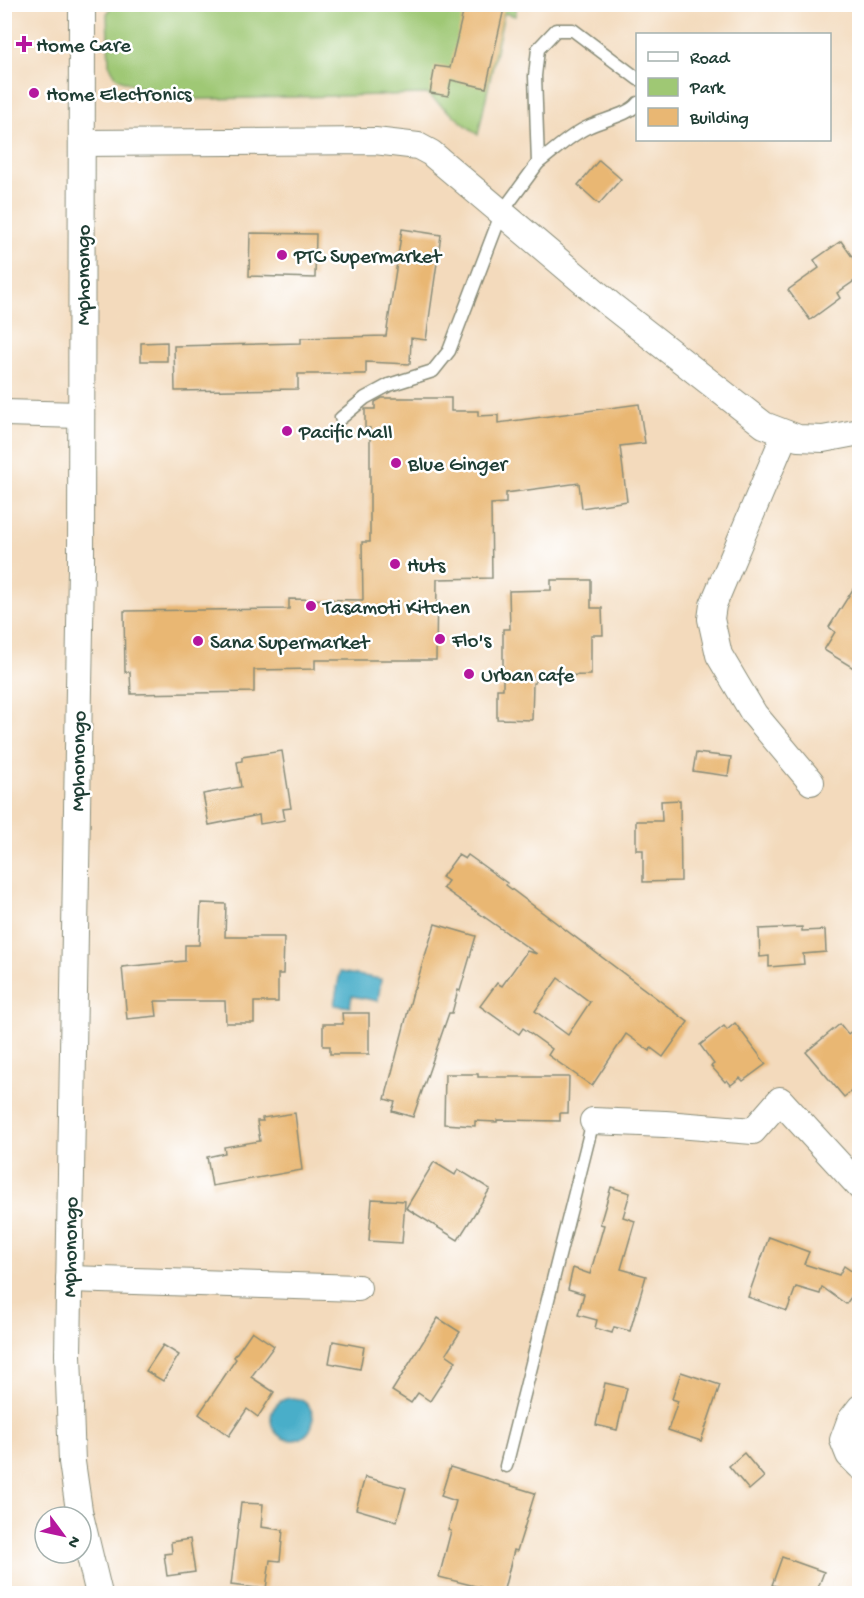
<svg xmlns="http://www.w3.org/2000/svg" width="864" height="1598" viewBox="0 0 864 1598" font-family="'Gochi Hand',sans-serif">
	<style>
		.green { fill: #9fc874; stroke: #5f8254; stroke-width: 1.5 }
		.water { fill: #4aaec9; stroke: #34767e; stroke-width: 1.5 }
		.building { fill: #e9b773; fill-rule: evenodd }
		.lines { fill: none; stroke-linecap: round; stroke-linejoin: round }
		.lane-casing { stroke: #898c78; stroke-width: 15 }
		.street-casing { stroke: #898c78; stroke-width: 28 }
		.lane { stroke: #fff; stroke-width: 12 }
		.street { stroke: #fff; stroke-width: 26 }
		.poi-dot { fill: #b5179e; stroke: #fff; stroke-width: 2 }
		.labels { text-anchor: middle; stroke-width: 5; stroke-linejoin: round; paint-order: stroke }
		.poi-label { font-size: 21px; fill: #1f3d34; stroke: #fff; text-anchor: start }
		.street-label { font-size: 21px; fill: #1f3d34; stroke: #fff }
	</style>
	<rect width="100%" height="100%" fill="#fff"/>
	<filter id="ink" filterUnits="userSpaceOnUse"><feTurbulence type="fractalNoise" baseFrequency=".0167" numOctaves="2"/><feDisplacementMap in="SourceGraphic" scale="12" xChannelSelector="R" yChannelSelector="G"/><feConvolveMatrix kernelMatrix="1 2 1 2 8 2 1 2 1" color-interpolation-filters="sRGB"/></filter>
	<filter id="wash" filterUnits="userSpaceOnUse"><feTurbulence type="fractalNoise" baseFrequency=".008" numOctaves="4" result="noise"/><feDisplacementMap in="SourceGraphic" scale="24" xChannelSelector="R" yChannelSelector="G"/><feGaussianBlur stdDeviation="1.35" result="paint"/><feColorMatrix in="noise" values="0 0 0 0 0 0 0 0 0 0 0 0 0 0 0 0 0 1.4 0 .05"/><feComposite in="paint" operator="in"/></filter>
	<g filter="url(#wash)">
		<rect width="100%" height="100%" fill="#f3dabc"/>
		<path class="green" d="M112,4L517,5L515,16L504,13L478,135L427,94L166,100L117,78L109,64L107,14Z"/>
		<g class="water">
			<path d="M340,972L381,979L378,1001L352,996L350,1007L334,1005Z"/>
			<circle cx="292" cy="1419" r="21"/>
		</g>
		<g id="blocks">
			<g class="building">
				<path d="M465,4H505L486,88L451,80L448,96L430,93L435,66L450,68Z"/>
				<path d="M599,160L621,179L599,204L578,185Z"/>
				<path d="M402,229L441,235L426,340L411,338L410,364L366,362V374H298V389L175,391L174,346L301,343V338L386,336Z"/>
				<path d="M250,233L316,234L315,278L249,276Z"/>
				<path d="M841,241L860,268V277L837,293L840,298L810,320L788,290L819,268L814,260Z"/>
				<path d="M167,342V361H141V343Z"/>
				<path d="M382,398H451V411H478V416L498,415V423L639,404L645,443L620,446L627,501L582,508L579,483L506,493V503L491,504L492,578L437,579L436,660H315V669L254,670V692L131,694L130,672H125L124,611L289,609V599L363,600L362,542H370V428H365V409H375V402Z"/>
				<path d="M860,578V672L824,650L835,632L829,627Z"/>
				<path d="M551,580H591V608H602L603,635H591V675L535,676V683H533L532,720L497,719V689H503V629H510L509,591L551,590Z"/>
				<path d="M282,751L291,808L283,809L285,820L260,824L259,815L209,825L203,794L241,787L237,762L242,761V757Z"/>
				<path d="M696,753L731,757L728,776L693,771Z"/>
				<path d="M680,800L681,881L643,882V850H636V821H662L661,801Z"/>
				<path d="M458,855L465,859L468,855L507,883L506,885L688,1022L663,1057L651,1048L650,1051L626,1034L592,1086L548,1055L552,1049L523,1028L519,1034L480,1006L497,983L502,986L527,951L537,954L443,888L448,881L442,877ZM558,978L590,1002L568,1035L535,1011Z"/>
				<path d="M201,903L226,904L225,937H284L283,974H278V1002H254V1023H226L225,1001H155L157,1016L127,1019L122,967L185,961V945H199Z"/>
				<path d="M435,924L476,936L460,991L458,990L452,1013H449L413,1117L392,1111L395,1102L385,1099L414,988H415Z"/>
				<path d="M802,927V931L825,930L826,952L803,954L804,964L769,967V956L760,957L759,929Z"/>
				<path d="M342,1013H369V1054H330V1046H323V1024H343Z"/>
				<path d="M735,1023L766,1064L743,1081L740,1078L731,1085L727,1080L725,1082L711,1066L714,1064L700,1045L724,1026L727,1030Z"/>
				<path d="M840,1024L848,1034L860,1024V1084L844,1097L806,1052Z"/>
				<path d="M445,1074H478V1077H569L568,1113H560V1121L497,1120V1122L475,1121V1126L444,1124Z"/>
				<path d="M295,1113L302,1170L212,1186L207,1157L225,1153L224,1147L260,1141L257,1121H263L262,1118Z"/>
				<path d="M434,1162L455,1175L458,1169L490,1189L458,1240L406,1208Z"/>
				<path d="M611,1187L630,1193L623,1217L635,1221L621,1269L646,1276L630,1331L614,1327L612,1333L595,1328L597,1320L578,1315L584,1294L568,1289L573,1268L590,1274L604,1225L600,1224Z"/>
				<path d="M372,1199L405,1201L402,1243L369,1241Z"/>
				<path d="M769,1237L809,1252L804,1264L839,1275L844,1266L860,1277V1285L846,1304L822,1287L820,1294L796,1287L787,1311L748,1297Z"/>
				<path d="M438,1318L460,1332L446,1354L456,1361L430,1401L418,1393L411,1403L392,1391Z"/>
				<path d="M252,1331L274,1346L251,1377L274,1392L258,1417L247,1409L229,1436L199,1414L236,1359L234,1357Z"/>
				<path d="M333,1341L364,1347L360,1369L329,1363Z"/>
				<path d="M163,1345L179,1355L163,1381L146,1371Z"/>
				<path d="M681,1372L720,1385L701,1441L668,1430L678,1401L672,1399Z"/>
				<path d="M605,1383L627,1388L617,1430L596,1425Z"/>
				<path d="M744,1453L764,1477L749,1490L729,1466Z"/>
				<path d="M450,1467L535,1493L517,1551L514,1550L503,1593L439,1577L451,1531L448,1530L456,1501L441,1496Z"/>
				<path d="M365,1477L406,1488L397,1521L356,1509Z"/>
				<path d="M241,1503L263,1504L261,1527L283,1530L280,1561L270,1560L266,1589L231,1585Z"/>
				<path d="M190,1539L195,1572L167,1576L164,1554L172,1553L171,1542Z"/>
				<path d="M782,1557L824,1572L816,1593H778L780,1587L772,1585Z"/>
			</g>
		</g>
	</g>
	<g filter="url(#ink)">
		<use href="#blocks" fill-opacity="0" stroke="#898c78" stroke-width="1.5"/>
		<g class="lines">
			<g class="lane-casing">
				<g id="lane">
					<path d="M538,163C554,151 570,135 588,127C601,120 630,115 638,103"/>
					<path d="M341,418L365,398L389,385L433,371L449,351L502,212L538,163L535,76L538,49L556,30H573L638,79"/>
					<path d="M506,1466L593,1121"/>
				</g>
			</g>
			<g class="street-casing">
				<g id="street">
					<path d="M83,143L375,141L418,146L431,153L612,306L764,425L798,438L823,439L860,432"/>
					<path d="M4,413L81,415"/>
					<path d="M785,434L713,605L711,619L719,655L754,714L811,782"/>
					<path d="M593,1121L665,1124L753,1131L780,1100L860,1187"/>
					<path d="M69,1279L358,1288"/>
					<path d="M860,1408L850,1421L843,1440L849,1455L860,1466"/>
					<path d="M80,1517L72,1462L68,1355L81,567L82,4"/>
					<path d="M81,1519L99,1594"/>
				</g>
			</g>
			<use href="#lane" class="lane"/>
			<use href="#street" class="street"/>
		</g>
	</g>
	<g class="poi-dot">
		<path d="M21 35h6v6h6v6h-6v6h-6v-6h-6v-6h6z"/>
		<circle cx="34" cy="93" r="6"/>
		<circle cx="282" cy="255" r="6"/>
		<circle cx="287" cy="431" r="6"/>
		<circle cx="396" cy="463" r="6"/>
		<circle cx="395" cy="564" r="6"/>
		<circle cx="311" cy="606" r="6"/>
		<circle cx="440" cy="639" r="6"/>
		<circle cx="198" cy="641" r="6"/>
		<circle cx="469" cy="674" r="6"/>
	</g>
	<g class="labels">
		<g class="poi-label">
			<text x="36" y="51">Home Care</text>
			<text x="46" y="100">Home Electronics</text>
			<text x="294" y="262">PTC Supermarket</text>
			<text x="299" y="438">Pacific Mall</text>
			<text x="408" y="470">Blue Ginger</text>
			<text x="407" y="571">Huts</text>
			<text x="323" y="613">Tasamoti Kitchen</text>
			<text x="452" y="646">Flo's</text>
			<text x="210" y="648">Sana Supermarket</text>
			<text x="481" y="681">Urban cafe</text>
		</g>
		<g class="street-label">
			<text transform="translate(82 275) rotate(-90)" y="7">Mphonongo</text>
			<text transform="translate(77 761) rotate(-89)" y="7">Mphonongo</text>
			<text transform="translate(69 1247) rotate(-89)" y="7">Mphonongo</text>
		</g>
	</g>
	<rect width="864" height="1598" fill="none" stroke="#fff" stroke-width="24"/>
	<rect x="636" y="33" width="195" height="108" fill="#ffffff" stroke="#a5b1ae" stroke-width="1.5"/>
	<rect x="648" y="52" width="30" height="9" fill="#ffffff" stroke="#a5b1ae" stroke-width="1.5"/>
	<text x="690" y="63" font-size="18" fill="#1f3d34">Road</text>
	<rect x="648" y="78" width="30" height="18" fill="#9fc874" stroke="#a5b1ae" stroke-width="1.5"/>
	<text x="690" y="93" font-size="18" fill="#1f3d34">Park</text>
	<rect x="648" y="108" width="30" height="18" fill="#e9b773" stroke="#a5b1ae" stroke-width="1.5"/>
	<text x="690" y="123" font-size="18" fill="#1f3d34">Building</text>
	<g transform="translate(63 1535) rotate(123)"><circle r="28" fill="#ffffff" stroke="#a5b1ae" stroke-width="1.5"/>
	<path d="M0-4.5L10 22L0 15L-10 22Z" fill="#b5179e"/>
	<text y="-9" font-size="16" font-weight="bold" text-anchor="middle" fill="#1f3d34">N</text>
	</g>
</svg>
